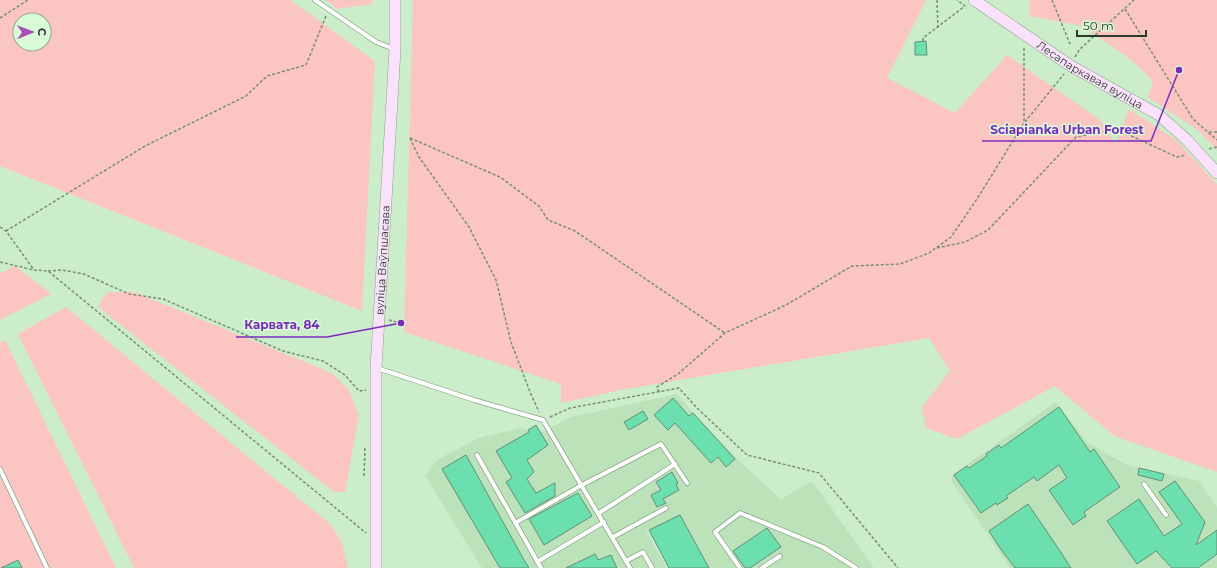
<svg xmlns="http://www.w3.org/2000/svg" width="1217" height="568" viewBox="0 0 1217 568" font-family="Montserrat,sans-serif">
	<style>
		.built { fill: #bce2b9 }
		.green { fill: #fbc5c1; fill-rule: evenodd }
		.building { fill: #6cdfae; stroke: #628e79 }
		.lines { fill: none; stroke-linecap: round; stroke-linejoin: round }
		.lane-casing { stroke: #88a686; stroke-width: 5.5 }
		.secondary-casing { stroke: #88a686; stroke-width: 12 }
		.path { stroke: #778e76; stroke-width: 1.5; stroke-dasharray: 3 2; stroke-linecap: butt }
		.lane { stroke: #fff; stroke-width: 4 }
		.secondary { stroke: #fae2fd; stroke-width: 11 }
		.labels { text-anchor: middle; stroke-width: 3; stroke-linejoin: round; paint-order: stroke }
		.street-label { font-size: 11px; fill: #2b382a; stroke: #d9fad7 }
		.leader { fill: none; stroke: #7b2cbf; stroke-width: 1.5 }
		.callout-dot { fill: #7b2cbf; stroke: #d9fad7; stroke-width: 1.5 }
		.callout-label { font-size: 12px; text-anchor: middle; font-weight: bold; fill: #7b2cbf; stroke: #d9fad7; stroke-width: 3; stroke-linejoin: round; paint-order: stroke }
	</style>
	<rect width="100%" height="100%" fill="#ccedca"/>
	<g class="built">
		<path d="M677,394L693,413L739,461L781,499L812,481L874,568H669L649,530L651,528L646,530L667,568H482L425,476L437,460L478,438L522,428L528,430L536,425L540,433L571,417Z"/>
		<path d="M1056,402L1087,442L1127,465L1199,481L1217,507V568H1010L952,482V475Z"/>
	</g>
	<g class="green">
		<path d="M0,0H290L375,61L362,311L0,166ZM20,20H44V44H20Z"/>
		<path d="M326,0H372V4L337,9Z"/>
		<path d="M413,0H926L887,78L955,113L1007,55L1100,120L1116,144L1129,109L1176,140L1217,184V472L1114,436L1055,386L957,439L926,428L922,407L950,371L929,338L621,390L561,403V384L404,332Z"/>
		<path d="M1029,0H1217V150L1198,130L1148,97L1153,81L1130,59L1082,26L1030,16Z"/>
		<path d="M15,266L51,294L0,320V273Z"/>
		<path d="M108,292H134L332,373L349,390L359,415L345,492H334L108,315L99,307L102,298Z"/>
		<path d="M66,307L330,524L342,542L348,568H134L18,334Z"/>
		<path d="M5,340L116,568H0V343Z"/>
	</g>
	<g class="building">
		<path d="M926,41L927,55H915V42Z"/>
		<path d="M673,398L689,416L693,413L735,459L726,467L718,457L711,463L675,423L668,430L654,415Z"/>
		<path d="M1059,407L1090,452L1094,449L1120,487L1084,512L1086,516L1073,525L1049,490L1067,478L1059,465L1037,481L1034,477L1006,496L1008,498L997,505L996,503L981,513L954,475L967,466L969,468L987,456L986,454L999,445L1001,448Z"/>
		<path d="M643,411L648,419L629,430L624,422Z"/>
		<path d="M536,425L548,445L527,460L534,472L527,479L536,493L555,483V496L525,513L506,482L512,478L496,451L529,432L528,430Z"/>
		<path d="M466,455L524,560L529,568H500L442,469Z"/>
		<path d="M1139,468L1164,474L1162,481L1138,475Z"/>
		<path d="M672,472L678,483L676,484L679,490L663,499L666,503L657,507L651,495L661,490L656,482Z"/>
		<path d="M1175,481L1205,522L1196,545L1217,530V554L1198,568H1172L1156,551L1137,564L1107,521L1139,499L1164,536L1182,524L1159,492Z"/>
		<path d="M578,493L592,516L544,545L529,519Z"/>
		<path d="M1028,504L1060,551L1071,568H1015L1000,548L989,531Z"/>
		<path d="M680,515L709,568H669L649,530Z"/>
		<path d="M767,528L781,547L750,568H745L733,551Z"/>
		<path d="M595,554L598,560L611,555L617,568H566Z"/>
		<path d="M18,560L22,568H1Z"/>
	</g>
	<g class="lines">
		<g class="lane-casing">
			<g id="lane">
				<path d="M315,0L376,42L394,49"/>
				<path d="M377,368L474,400L543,420L630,568"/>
				<path d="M477,455L541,568"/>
				<path d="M0,469L47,568"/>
				<path d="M1144,484L1166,515"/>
				<path d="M599,513L675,464"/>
				<path d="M515,523L582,485L661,444L687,483"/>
				<path d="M613,537L666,508"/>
				<path d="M626,561L643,552L652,568"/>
				<path d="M537,562L604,522"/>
				<path d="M740,568L715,532L740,513L823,547L856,568"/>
				<path d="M762,568L780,556"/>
			</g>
		</g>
		<g class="secondary-casing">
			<g id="secondary">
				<path id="s1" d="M974,0L1071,66L1159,115L1187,140L1217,173"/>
				<path id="s2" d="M376,568V368L395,50V0"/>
			</g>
		</g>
		<g class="path">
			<path d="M937,0L938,28"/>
			<path d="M1052,0L1070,44"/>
			<path d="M1125,9L1193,119L1217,140"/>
			<path d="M0,18L28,0"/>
			<path d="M923,41V38L965,6L957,0"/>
			<path d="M1075,57L1080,49L1134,0"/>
			<path d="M1025,122L1064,74"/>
			<path d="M1209,132H1217"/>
			<path d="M410,138L419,157L469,227L496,280L511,342L530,392L539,412"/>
			<path d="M410,138L500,177L539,206L548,220L575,231L725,333"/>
			<path d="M1209,149L1217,147"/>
			<path d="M0,227L6,231L34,270L48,271L366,533"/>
			<path d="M6,231L145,146L246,96L267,76L306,65L326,16"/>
			<path d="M937,248L965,242L988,230L1076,137L1116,129L1177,157L1186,155"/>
			<path d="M0,262L34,270"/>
			<path d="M48,271L62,270L84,274L129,294L163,299L283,351L323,361L345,375L359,391L366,390"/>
			<path d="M389,320L401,323"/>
			<path d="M659,392L657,387L678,374L725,333L786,305L852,266L900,264L929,253L951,237L977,199L1024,123V47"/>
			<path d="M550,417L570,408L679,388L697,408L747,455L819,473L898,568"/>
			<path d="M365,448L364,476H366"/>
		</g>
		<use href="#lane" class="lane"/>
		<use href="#secondary" class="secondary"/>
	</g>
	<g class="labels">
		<g class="street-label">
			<text dy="4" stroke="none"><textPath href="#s1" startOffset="138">Лесапаркавая вуліца</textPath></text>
			<text dy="4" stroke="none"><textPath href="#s2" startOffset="308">вуліца Ваўпшасава</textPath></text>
		</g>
	</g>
	<path class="leader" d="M1179 70L1151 141H982M401 323L327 337H236"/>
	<g class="callout-dot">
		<circle cx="1179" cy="70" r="4"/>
		<circle cx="401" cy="323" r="4"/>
	</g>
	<g class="callout-label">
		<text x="1067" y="134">Sciapianka Urban Forest</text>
		<text x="282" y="329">Карвата, 84</text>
	</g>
	<g transform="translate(32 32) rotate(89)"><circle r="19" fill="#d9fad7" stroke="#93ac92"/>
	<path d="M0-3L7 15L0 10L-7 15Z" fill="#ac4eb7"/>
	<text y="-6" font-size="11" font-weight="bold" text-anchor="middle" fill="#2b382a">С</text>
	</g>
	<path d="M1077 30v6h69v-6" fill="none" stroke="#2b382a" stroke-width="2"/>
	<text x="1083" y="30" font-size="12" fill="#2b382a" stroke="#d9fad7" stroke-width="3" paint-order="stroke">50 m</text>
</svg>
